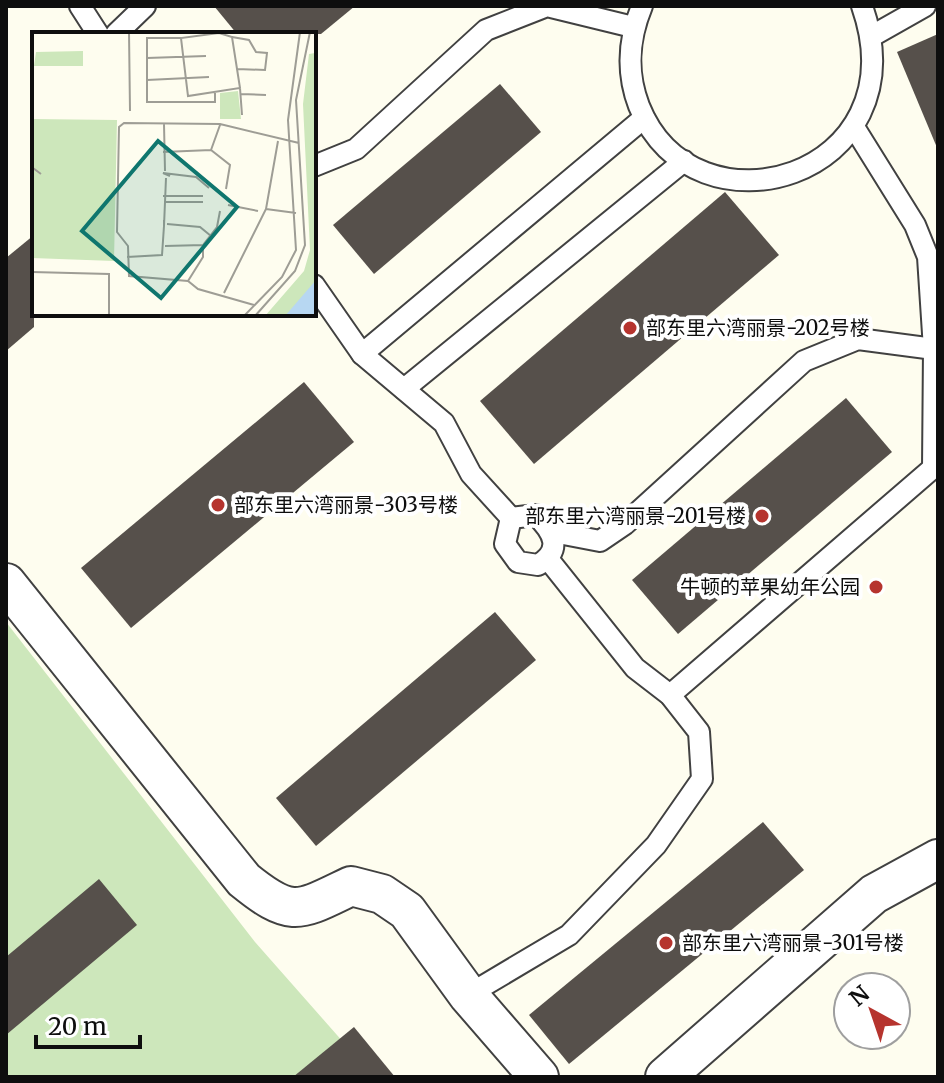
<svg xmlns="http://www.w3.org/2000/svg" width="944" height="1083" viewBox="0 0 944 1083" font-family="Merriweather,'Noto Sans SC',serif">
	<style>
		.green { fill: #cde7bb }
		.building { fill: #56504b }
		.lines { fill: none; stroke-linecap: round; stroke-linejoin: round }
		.service-casing { stroke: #414141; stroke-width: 24 }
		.minor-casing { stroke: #414141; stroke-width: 42 }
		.service { stroke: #fff; stroke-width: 20 }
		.minor { stroke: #fff; stroke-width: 38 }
		.poi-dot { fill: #b6342e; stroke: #fff; stroke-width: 3 }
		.labels { text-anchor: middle; stroke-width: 8; stroke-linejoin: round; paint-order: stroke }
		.poi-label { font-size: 20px; fill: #0e0e0e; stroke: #fff; text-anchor: start }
		.inset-road { fill: none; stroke: #9e9d95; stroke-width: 2 }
		.view { fill: #0f766e; fill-opacity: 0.15; stroke: #0f766e; stroke-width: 4 }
		.inset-edge { fill: none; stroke: #0e0e0e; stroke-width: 4 }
	</style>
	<rect width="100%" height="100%" fill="#fefdef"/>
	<path class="green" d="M6,622L255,942L374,1077H6Z"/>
	<g class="building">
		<path d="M214,6H355L321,34H237Z"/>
		<path d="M938,34V150L897,52Z"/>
		<path d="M500,84L541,132L374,274L333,225Z"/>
		<path d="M725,192L779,255L534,464L480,401Z"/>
		<path d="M34,235V327L6,351V258Z"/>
		<path d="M304,382L354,442L131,628L81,568Z"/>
		<path d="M846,398L892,452L678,634L632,580Z"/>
		<path d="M495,612L536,660L316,846L276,798Z"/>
		<path d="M763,822L804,870L569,1064L529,1015Z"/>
		<path d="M99,879L137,925L6,1035V957Z"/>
		<path d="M354,1027L395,1077H293Z"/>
	</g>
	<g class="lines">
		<g class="service-casing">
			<g id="service">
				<path d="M80,6L98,34"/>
				<path d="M642,6C628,40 626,72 639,106C694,244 922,178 862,6"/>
				<path d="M116,34L145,6"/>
				<path d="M872,36L925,6"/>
				<path d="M314,166L356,149L486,30L547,6L633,27"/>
				<path d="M314,285L362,354L444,423L471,474L511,518"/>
				<path d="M362,354L644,118"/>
				<path d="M404,389L684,161"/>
				<path d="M536,515C554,533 563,550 538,565L518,562L505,544L511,518Z"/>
				<path d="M553,532L600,541L625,524L804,361L858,339L934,349"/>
				<path d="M670,695L933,468L934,349L928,257L915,225L854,127"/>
				<path d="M468,995L569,935L656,845L702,779L699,732L670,695L635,668L548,559"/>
			</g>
		</g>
		<g class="minor-casing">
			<g id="minor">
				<path d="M6,583L244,880C292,919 299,911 351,886L382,894L407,911L468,995L539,1077"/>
				<path d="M665,1077L874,894L938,859"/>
			</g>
		</g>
		<use href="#service" class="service"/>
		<use href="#minor" class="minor"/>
	</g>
	<g class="poi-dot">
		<circle cx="630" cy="328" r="8"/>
		<circle cx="218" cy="505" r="8"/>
		<circle cx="762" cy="516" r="8"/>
		<circle cx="876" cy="587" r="8"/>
		<circle cx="666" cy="943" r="8"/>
	</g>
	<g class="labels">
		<g class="poi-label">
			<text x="646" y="335">部东里六湾丽景-202号楼</text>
			<text x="234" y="512">部东里六湾丽景-303号楼</text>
			<text x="746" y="523" text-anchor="end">部东里六湾丽景-201号楼</text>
			<text x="860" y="594" text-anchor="end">牛顿的苹果幼年公园</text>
			<text x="682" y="950">部东里六湾丽景-301号楼</text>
		</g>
	</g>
	<g transform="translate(32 32)">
		<rect width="284" height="284" fill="#fefdef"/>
		<path d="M51,19V34H2L4,20ZM283,21L284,284H233L272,239L278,218L271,72L277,22ZM206,59L209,87H188V61ZM0,87L85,88L82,229L0,226Z" fill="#cde7bb"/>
		<path d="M284,248V284H253Z" fill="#b7d7f2"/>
		<path class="inset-road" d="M97,0L98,79M187,1L200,5L208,56L156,64L149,6ZM200,5L217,8L224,20L235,21L233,38L205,37M149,6H115V70H183V61M115,26L174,24M115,48L177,45M208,56L210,83M208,62L234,63M132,92L133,139M0,115L1,136L9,142M179,118L188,93M131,120L179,118L198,133L194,157M138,144L131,141L164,145L177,156M131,164H171M132,170H171M196,173L226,179M234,177L264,181M132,188V194L134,146M135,192L168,195L179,204M133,214L171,213L185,195L188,179M95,225L130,223L132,194M0,240L77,242V284M156,249L171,225V213M192,261L234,177L246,109M222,273L166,257L156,249L97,244L96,214L85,200L87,95L92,91L188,92L267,111M212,284L250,245L264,218L256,88L268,0M223,284L263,239L273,213L264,68L278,0"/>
		<path class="view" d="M126,109L205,175L129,266L50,199Z"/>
		<rect width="284" height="284" class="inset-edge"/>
	</g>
	<rect width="944" height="1083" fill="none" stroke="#0e0e0e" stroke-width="16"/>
	<g transform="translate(872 1011) rotate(320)"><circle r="38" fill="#ffffff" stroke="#9f9f9f" stroke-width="2"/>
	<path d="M0-6L14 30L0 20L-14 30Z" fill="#b6342e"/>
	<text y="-12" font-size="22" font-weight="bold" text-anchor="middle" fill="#0e0e0e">N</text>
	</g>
	<path d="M36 1035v12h104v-12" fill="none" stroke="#0e0e0e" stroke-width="4"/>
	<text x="48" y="1035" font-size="24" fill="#0e0e0e" stroke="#ffffff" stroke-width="6" paint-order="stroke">20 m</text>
</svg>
